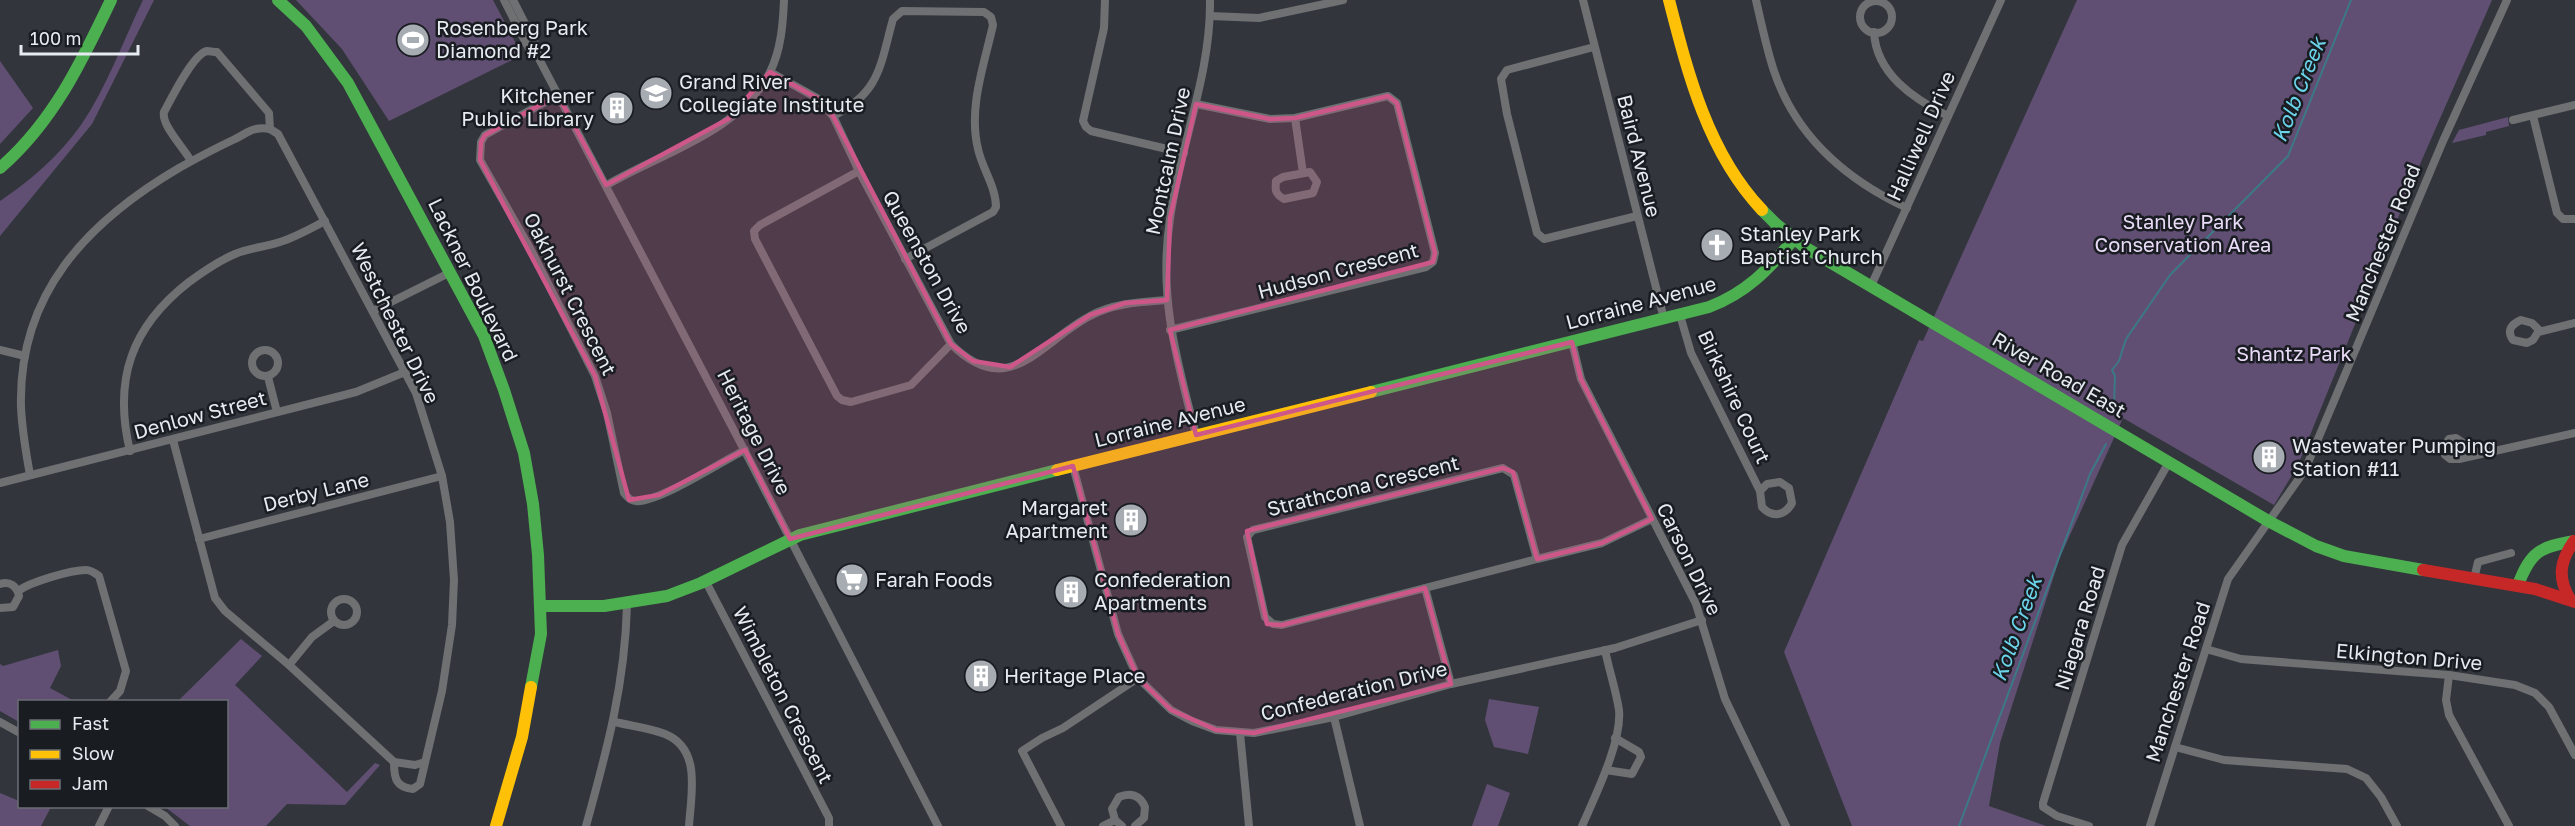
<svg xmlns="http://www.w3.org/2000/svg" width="2575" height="826" viewBox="0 0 2575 826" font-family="'Golos Text',sans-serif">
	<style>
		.green { fill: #614f73 }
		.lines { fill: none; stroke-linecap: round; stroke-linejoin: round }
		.stream { stroke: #3c7987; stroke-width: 2 }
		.street { stroke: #6e7072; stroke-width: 8 }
		.fast { stroke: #4caf50; stroke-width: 12 }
		.slow { stroke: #ffc107; stroke-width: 12 }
		.jam { stroke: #c62828; stroke-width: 12 }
		.marked { fill: #cd5788; fill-opacity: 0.2; stroke: #cd5788; stroke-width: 4.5; stroke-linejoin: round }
		.labels { text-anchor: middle; stroke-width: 5; stroke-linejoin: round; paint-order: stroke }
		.poi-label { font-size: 20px; fill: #e6eaf1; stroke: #191c21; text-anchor: start }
		.street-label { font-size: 20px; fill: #e6eaf1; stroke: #191c21 }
		.park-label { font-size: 20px; fill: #e9dbf7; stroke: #191c21 }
		.water-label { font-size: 21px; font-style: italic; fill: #6cd4ea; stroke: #191c21 }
	</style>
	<rect width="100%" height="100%" fill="#32363c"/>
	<g class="green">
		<path d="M143,0H154L92,124L0,236V201C31,180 59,156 81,125C107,87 123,41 143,0Z"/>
		<path d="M296,0H493L522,55L389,121L342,49Z"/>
		<path d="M2077,0H2492L2417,171L2298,465L2274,505L2123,418L2060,557L2000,743L1989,806L2046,826H1852L1784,652L1919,340L1923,341Z"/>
		<path d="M0,61L33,108L0,144Z"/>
		<path d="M2508,117L2509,126L2486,132V135L2452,143L2459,130Z"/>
		<path d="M241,639L262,656L235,685L347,792L375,763L380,765L345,805L287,804L266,826H190L165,807L226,806V702L178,701Z"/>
		<path d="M58,650L61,666L50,688L74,701L20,702L19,722L0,711V664L3,666Z"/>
		<path d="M1489,699L1539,707L1528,754L1494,747L1485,720Z"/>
		<path d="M1487,784L1510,793L1498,826H1472Z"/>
		<path d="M0,793L19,801L20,806L51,807L41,826H0Z"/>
	</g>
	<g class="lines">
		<g class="stream">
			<path d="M2124,406H2114L2115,376L2112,370L2119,361L2126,339L2170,275L2288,156L2351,0"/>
			<path d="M1959,826L2090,474L2106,444"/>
		</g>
		<g class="street">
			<path d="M504,0L529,49L537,55L750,461L938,826"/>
			<path d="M513,0L537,47V55"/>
			<path d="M1105,0L1104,28L1083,121L1086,127L1091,131L1184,153"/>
			<path d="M1583,0L1664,319"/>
			<path d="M1756,0C1761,22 1766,46 1773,68C1794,134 1845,179 1907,208"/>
			<circle cx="1876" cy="17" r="16"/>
			<path d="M1210,16L1259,18L1343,0"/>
			<path d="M1874,32C1876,74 1914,99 1948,116"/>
			<path d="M1594,47L1507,70L1501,79L1507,114L1537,233L1544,239L1637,216"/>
			<path d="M770,72L817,98L833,116L859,171L951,344C1009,402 1040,342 1090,316C1113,303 1141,302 1167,300"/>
			<path d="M558,95L485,135L481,142L480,160L531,250L595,376L607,413L624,493C629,499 632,502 640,501C666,498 719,463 745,450"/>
			<path d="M833,116C880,93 880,66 893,19L902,11L984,12L991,17L993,25C984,65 968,108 978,149C982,168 996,187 996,207L993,212L905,259"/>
			<path d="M2533,116L2557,213L2563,219H2575"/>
			<path d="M1295,118L1303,173"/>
			<path d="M2513,120L2575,105"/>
			<path d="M191,161C184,148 161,125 164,112C171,99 193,54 207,51C210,51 213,52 217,52L269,113L270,129"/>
			<path d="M859,171L760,225L754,231L755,239L837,396L842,400L851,402L911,385L951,344"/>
			<path d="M1310,172L1317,182L1313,193L1284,199C1275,194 1275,190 1276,181L1283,177Z"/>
			<path d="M607,185C661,153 739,133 770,72C781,50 783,24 784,0"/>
			<path d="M1871,286L2001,0"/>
			<path d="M373,311L449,273"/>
			<path d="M1680,315L1691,353L1760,491L1762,507C1772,518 1785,516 1792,503L1789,488L1780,482L1767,484L1760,491"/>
			<path d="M1170,330L1426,267L1433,262L1435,253L1397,103L1388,96L1295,118L1270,119L1196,104"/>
			<path d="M2540,331L2532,323L2521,320C2512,324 2506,330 2513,340L2527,343L2533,340L2538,332L2575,323"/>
			<path d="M1572,342L1581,379L1696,604L1725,699L1786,826"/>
			<circle cx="265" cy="363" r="13"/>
			<path d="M0,350L25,356"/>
			<path d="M268,377L277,412"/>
			<path d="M1196,435C1177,360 1158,298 1170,219C1180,145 1211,75 1210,0"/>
			<path d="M173,440L215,598L225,611L289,665L394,762C394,779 396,787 413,789L420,784L442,691L452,625L454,580L450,522L442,476L416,393L278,134L270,129"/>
			<path d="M130,451C113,380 131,327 189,282C204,271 218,261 235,254C249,248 265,247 280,242C296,237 310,229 325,221"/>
			<path d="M2480,454L2456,438L2449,439L2445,445V455L2450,459H2459L2575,433"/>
			<path d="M1073,466L1118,634L1138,678L1171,710L1192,721L1216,730L1254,733L1334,717L1451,684L1615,648L1702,620"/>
			<path d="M30,475C26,453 22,430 21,407C18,294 87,222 179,168C197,158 216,148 235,139C242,136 249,130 256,129C260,128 265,128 270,129"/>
			<path d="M0,483L356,392L405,372"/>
			<path d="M199,539L442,476"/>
			<path d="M1537,559L1282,625L1273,624L1265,617L1247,537L1253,530L1503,468L1514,475L1537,559L1602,543L1652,519"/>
			<path d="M2474,579L2478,562L2511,553"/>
			<path d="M705,580L829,818V826"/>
			<path d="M0,584C10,581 17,586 19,596L13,607L0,608"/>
			<path d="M1425,588L1451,684"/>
			<path d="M18,591C30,582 71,570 86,570C91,570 95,573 99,576L126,671L120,691L110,702"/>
			<circle cx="344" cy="612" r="13"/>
			<path d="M2206,649L2241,659L2449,675L2515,685L2535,693L2549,707L2575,755"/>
			<path d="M289,665L312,637L334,621"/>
			<path d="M2449,675L2446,700L2449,715L2509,826"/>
			<path d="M1334,717L1360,826"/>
			<path d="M0,722L20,733"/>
			<path d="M615,722C631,726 650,728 665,734C702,749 691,794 689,826"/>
			<path d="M1240,733L1249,826"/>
			<path d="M2175,747L2224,760L2347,769L2366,778L2381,797L2397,826"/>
			<path d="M394,762L415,765L425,762"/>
			<path d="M1606,770L1632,774L1641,757L1639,752L1615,738"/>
			<path d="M148,806L165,816L175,826"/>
			<path d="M99,826L109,806"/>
			<path d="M586,826C607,750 625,684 627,605"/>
			<path d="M1061,826L1022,751L1042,738L1063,728L1138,678"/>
			<path d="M1103,826L1115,820"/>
			<path d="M1122,826L1115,820L1112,809L1119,797C1130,792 1140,795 1145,807L1144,818L1135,826"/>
			<path d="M1582,826C1595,796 1622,742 1619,710C1616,690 1609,670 1605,650"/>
			<path d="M2089,826L2057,816L2043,807V803L2122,545L2169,462"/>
			<path d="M2150,826L2228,579L2305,470L2443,141L2507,0"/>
		</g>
		<g class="fast">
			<path d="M278,0L306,26L348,83L484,336L504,390L524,453L533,504L538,555L541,634L531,687"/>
			<path d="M0,168C53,122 81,63 111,0"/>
			<path d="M1762,210L1776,224L1806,248L2270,522L2316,546L2344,556L2423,570"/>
			<path d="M1371,392L1709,307C1746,293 1768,270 1793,240"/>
			<path d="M2518,585C2531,551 2540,547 2575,541"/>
			<path d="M540,606H604L667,596L701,583L800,535L1057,470"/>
		</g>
		<g class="slow">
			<path d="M1669,0C1688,74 1708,153 1762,210"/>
			<path d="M1057,470L1371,392"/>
			<path d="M496,826L522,737L531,687"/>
		</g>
		<g class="jam">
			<path d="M2423,570L2535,589L2575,602"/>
			<path d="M2570,599C2557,578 2560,561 2574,541"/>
		</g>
	</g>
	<path class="marked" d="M770,72L817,98L833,116L951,344L973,361L1010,367L1090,315L1125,303L1167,300L1170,218L1196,104L1270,119L1295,118L1388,96L1397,103L1435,253L1433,262L1170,330L1196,435L1572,342L1581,379L1652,519L1602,543L1537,559L1513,472L1503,468L1247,531L1267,624L1282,625L1425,588L1451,684L1254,733L1216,730L1171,710L1138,678L1118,634L1073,466L790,539L745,450L659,495L629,500L595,376L480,160L481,142L485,135L558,95L606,185L728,119Z"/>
	<defs>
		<g id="stadium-disc" transform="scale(1.725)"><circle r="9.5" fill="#a7abb2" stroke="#191c21"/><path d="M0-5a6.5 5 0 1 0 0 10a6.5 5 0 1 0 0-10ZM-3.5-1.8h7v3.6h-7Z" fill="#fff"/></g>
		<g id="school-disc" transform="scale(1.725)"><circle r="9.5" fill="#a7abb2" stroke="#191c21"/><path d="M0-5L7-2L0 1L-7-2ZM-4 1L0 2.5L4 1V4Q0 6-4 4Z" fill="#fff"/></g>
		<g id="building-disc" transform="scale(1.725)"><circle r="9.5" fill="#a7abb2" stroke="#191c21"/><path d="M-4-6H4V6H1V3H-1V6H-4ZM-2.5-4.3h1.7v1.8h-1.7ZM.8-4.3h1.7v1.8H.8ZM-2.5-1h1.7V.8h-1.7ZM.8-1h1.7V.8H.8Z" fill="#fff"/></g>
		<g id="church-disc" transform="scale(1.725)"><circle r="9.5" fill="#a7abb2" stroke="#191c21"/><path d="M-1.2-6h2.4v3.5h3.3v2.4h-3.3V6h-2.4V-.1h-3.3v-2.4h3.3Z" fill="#fff"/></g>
		<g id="supermarket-disc" transform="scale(1.725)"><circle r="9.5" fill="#a7abb2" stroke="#191c21"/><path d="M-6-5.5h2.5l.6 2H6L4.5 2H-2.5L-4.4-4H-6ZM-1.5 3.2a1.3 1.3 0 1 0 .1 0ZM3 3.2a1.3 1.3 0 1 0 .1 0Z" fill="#fff"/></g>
	</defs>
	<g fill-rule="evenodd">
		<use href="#stadium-disc" x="413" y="40"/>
		<use href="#school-disc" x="656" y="93"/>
		<use href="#building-disc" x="617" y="108"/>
		<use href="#church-disc" x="1717" y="245"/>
		<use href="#building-disc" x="2269" y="457"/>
		<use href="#building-disc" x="1131" y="520"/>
		<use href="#supermarket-disc" x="852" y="580"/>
		<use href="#building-disc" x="1071" y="592"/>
		<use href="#building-disc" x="981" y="676"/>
	</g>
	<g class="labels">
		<g class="poi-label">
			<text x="436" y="35">Rosenberg Park<tspan x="436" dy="23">Diamond #2</tspan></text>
			<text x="679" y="89">Grand River<tspan x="679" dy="23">Collegiate Institute</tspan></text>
			<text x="594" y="103" text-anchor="end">Kitchener<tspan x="594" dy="23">Public Library</tspan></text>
			<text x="1740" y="241">Stanley Park<tspan x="1740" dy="23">Baptist Church</tspan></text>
			<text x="2292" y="453">Wastewater Pumping<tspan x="2292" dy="23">Station #11</tspan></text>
			<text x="1108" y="515" text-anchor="end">Margaret<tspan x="1108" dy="23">Apartment</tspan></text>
			<text x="875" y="587">Farah Foods</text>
			<text x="1094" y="587">Confederation<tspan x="1094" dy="23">Apartments</tspan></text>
			<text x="1004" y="683">Heritage Place</text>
		</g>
		<g class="street-label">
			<text transform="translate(1921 136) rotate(-66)" y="7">Halliwell Drive</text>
			<text transform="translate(1639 156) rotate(76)" y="7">Baird Avenue</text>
			<text transform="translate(1168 161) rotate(-78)" y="7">Montcalm Drive</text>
			<text transform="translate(2383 243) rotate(-68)" y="7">Manchester Road</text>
			<text transform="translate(927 262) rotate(61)" y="7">Queenston Drive</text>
			<text transform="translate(1338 271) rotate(-15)" y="7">Hudson Crescent</text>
			<text transform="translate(473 280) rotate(64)" y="7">Lackner Boulevard</text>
			<text transform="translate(570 294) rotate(63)" y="7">Oakhurst Crescent</text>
			<text transform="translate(1641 303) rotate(-15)" y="7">Lorraine Avenue</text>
			<text transform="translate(395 323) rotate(64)" y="7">Westchester Drive</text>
			<text transform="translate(2059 375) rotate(30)" y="7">River Road East</text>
			<text transform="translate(1734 397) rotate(65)" y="7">Birkshire Court</text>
			<text transform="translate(200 415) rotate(-15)" y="7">Denlow Street</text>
			<text transform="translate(1170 422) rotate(-14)" y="7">Lorraine Avenue</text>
			<text transform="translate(754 432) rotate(63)" y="7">Heritage Drive</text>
			<text transform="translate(1363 486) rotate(-14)" y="7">Strathcona Crescent</text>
			<text transform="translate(316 492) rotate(-14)" y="7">Derby Lane</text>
			<text transform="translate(1689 559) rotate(64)" y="7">Carson Drive</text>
			<text transform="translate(2080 628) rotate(-73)" y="7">Niagara Road</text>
			<text transform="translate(2409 657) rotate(5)" y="7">Elkington Drive</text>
			<text transform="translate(2178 682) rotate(-72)" y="7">Manchester Road</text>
			<text transform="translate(1354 691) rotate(-14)" y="7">Confederation Drive</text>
			<text transform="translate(783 695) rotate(63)" y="7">Wimbleton Crescent</text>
		</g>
		<g class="park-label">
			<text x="2183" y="229">Stanley Park<tspan x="2183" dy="23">Conservation Area</tspan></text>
			<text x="2294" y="361">Shantz Park</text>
		</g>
		<g class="water-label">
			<text transform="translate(2299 90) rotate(-68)" y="7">Kolb Creek</text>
			<text transform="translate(2017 629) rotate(-70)" y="7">Kolb Creek</text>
		</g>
	</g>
	<rect x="18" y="700" width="210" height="108" fill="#191c21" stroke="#6b6e74" stroke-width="1.5"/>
	<rect x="30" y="720" width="30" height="9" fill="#4caf50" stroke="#6b6e74" stroke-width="1.5"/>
	<text x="72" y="730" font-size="18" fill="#e6eaf1">Fast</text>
	<rect x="30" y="750" width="30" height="9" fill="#ffc107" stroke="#6b6e74" stroke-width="1.5"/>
	<text x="72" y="760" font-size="18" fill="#e6eaf1">Slow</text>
	<rect x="30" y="780" width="30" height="9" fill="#c62828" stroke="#6b6e74" stroke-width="1.5"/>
	<text x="72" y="790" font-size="18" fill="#e6eaf1">Jam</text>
	<path d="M21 45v9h117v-9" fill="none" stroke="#e6eaf1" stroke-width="3"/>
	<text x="30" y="45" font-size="18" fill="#e6eaf1" stroke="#191c21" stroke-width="4.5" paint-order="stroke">100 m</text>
</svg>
